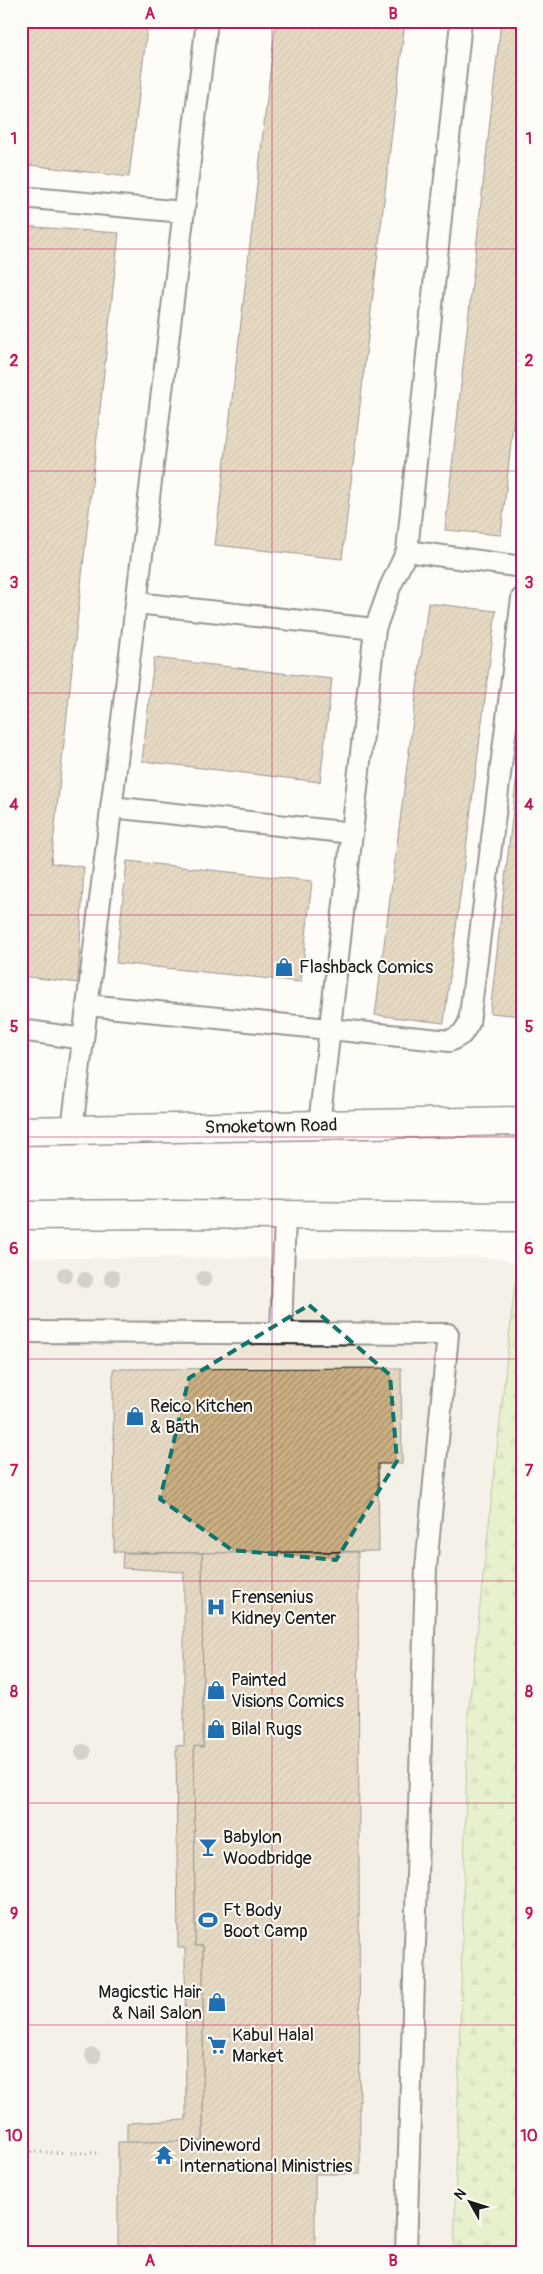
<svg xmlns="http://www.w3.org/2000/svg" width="543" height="2274" viewBox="0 0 543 2274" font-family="Pangolin,sans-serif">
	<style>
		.built { fill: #eee5d4 }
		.forest { fill: url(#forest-firs); stroke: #75805b }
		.building { fill: url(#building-hatch); stroke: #1c1c1c }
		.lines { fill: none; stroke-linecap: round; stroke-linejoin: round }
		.service-casing { stroke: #1c1c1c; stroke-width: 24 }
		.secondary-casing { stroke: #1c1c1c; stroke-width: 31 }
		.path { stroke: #1c1c1c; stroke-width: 3; stroke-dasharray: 1 4; stroke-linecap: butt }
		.service { stroke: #fdfcf7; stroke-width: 20 }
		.secondary { stroke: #fdfcf7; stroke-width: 28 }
		.tree { fill: #9ea293 }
		.marked { fill: none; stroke: #0f766e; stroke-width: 4; stroke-dasharray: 10 6; stroke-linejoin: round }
		.grid { fill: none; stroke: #c2185b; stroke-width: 1; stroke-opacity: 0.55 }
		.labels { text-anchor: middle; stroke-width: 4; stroke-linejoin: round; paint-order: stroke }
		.poi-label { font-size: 18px; fill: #1c1c1c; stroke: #fdfcf7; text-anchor: start }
		.street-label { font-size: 18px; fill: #1c1c1c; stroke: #fdfcf7 }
		.neatline { fill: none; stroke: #c2185b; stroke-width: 2 }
		.grid-label { font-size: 16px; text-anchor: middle; font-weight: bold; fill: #c2185b }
	</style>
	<defs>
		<pattern id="forest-firs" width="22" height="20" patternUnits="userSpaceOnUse" patternTransform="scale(1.25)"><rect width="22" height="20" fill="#cee59a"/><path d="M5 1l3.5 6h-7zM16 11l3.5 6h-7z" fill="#b0c484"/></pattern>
		<pattern id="building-hatch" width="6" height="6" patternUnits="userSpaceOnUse" patternTransform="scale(1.25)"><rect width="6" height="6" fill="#ccb082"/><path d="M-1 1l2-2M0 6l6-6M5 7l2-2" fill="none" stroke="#a58e6a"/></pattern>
	</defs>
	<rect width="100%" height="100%" fill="#fdfcf7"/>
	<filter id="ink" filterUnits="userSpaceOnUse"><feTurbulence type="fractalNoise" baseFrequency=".02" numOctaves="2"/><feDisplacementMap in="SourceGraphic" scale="10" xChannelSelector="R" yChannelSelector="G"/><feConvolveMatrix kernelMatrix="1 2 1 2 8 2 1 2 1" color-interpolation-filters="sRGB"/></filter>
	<g filter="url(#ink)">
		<path class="built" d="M485,1257L522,1264V2253H21V1258Z"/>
		<path class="forest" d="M515,1283L522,1284V2253H454L468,1716Z"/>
		<g class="building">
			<path d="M21,21H148L129,177L21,164Z"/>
			<path d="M276,21H405L342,559L215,545Z"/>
			<path d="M501,21H522V341L501,535L445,530Z"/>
			<path d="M21,226L119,233L51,863L84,867L78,983L21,976Z"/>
			<path d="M428,603L496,611L444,1023L375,1015Z"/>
			<path d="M154,658L332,679L320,782L142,761Z"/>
			<path d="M520,747H522V1016L490,1013Z"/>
			<path d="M127,861L312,881L301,982L116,963Z"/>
			<path d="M401,1368L402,1464H378L379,1551L202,1553L114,1552L113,1369Z"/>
			<path d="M358,1552L360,2174H315V2253H118V2142L203,2141V1946H195L194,1746L203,1747L202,1553Z"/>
			<path d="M123,1553H202L203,1747L194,1746L195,1946H203V2141L127,2142V2123L186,2120L185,1948H178L176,1745L184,1746V1572L122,1568Z"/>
		</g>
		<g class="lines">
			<g class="service-casing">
				<g id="service">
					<path d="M21,197L183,212"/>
					<path d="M407,551L522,567"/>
					<path d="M136,603L375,629"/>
					<path d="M111,807L352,833"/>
					<path d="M87,1005L450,1041L462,1034L469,1023L522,598"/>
					<path d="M21,1030L83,1039"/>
					<path d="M319,1125L375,629L390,587L407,551L461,21"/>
					<path d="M72,1130L207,21"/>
					<path d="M21,1332L448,1334L426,1568L406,2253"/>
					<path d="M281,1333L285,1215"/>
				</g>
			</g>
			<g class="secondary-casing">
				<g id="secondary">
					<path id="s1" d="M21,1131L522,1121"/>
					<path d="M21,1215L175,1214L522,1217"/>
				</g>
			</g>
			<path class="path" d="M21,2152L100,2153"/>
			<use href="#service" class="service"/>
			<use href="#secondary" class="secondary"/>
		</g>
		<g class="tree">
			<circle cx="65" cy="1275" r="8"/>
			<circle cx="112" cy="1278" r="8"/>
			<circle cx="204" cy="1279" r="8"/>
			<circle cx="85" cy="1280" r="8"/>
			<circle cx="83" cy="1752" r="8"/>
			<circle cx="93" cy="2056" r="8"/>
		</g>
	</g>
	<path d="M0 0H543V2274H0ZM309,1305L390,1375L397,1461L336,1560L232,1550L160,1499L189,1378Z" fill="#fdfcf7" fill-opacity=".55" fill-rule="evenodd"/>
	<path class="marked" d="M309,1305L390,1375L397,1461L336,1560L232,1550L160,1499L189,1378Z"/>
	<path class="grid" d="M272,21V2253M21,249H522M21,471H522M21,693H522M21,915H522M21,1137H522M21,1359H522M21,1581H522M21,1803H522M21,2025H522"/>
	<defs>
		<g id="shop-bare" transform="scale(1.5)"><path d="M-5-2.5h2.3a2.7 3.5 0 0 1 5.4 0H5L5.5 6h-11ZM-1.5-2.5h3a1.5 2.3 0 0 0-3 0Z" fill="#1f6fb2" stroke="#fdfcf7" stroke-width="2.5" paint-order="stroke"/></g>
		<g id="hospital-bare" transform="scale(1.5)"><path d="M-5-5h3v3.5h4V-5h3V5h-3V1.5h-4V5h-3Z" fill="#1f6fb2" stroke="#fdfcf7" stroke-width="2.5" paint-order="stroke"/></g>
		<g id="bar-bare" transform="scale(1.5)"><path d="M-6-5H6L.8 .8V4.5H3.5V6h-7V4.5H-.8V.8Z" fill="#1f6fb2" stroke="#fdfcf7" stroke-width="2.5" paint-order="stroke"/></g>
		<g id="stadium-bare" transform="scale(1.5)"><path d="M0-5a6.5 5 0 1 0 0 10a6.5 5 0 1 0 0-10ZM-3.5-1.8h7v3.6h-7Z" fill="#1f6fb2" stroke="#fdfcf7" stroke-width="2.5" paint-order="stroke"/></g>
		<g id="supermarket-bare" transform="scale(1.5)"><path d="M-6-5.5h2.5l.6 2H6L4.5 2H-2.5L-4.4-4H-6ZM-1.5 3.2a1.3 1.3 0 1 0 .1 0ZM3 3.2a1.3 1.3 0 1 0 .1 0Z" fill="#1f6fb2" stroke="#fdfcf7" stroke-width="2.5" paint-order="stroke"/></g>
		<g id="temple-bare" transform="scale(1.5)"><path d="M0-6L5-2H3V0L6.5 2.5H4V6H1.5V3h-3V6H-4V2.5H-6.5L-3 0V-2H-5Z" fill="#1f6fb2" stroke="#fdfcf7" stroke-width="2.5" paint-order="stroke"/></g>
	</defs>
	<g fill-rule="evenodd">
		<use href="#shop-bare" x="284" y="967"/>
		<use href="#shop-bare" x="135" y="1416"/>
		<use href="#hospital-bare" x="216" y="1607"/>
		<use href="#shop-bare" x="216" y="1690"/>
		<use href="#shop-bare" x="216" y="1729"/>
		<use href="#bar-bare" x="208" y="1847"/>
		<use href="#stadium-bare" x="208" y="1920"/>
		<use href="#shop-bare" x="217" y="2002"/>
		<use href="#supermarket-bare" x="217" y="2045"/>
		<use href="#temple-bare" x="164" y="2155"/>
	</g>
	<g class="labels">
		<g class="poi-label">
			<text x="299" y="973">Flashback Comics</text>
			<text x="150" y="1412">Reico Kitchen<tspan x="150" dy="21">&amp; Bath</tspan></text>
			<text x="231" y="1603">Frensenius<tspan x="231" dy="21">Kidney Center</tspan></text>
			<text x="231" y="1686">Painted<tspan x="231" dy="21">Visions Comics</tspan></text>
			<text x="231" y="1735">Bilal Rugs</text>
			<text x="223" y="1843">Babylon<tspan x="223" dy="21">Woodbridge</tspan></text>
			<text x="223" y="1916">Ft Body<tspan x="223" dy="21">Boot Camp</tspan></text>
			<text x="202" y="1998" text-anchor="end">Magicstic Hair<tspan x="202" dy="21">&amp; Nail Salon</tspan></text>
			<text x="232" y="2041">Kabul Halal<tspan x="232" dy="21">Market</tspan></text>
			<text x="179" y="2151">Divineword<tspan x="179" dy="21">International Ministries</tspan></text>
		</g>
		<g class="street-label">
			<text dy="6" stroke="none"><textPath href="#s1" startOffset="250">Smoketown Road</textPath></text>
		</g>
	</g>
	<rect width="543" height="2274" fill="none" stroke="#fdfcf7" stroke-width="55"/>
	<g transform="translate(470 2202) rotate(309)" stroke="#fdfcf7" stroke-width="4" paint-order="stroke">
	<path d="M0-4L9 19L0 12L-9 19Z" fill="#1c1c1c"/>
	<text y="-8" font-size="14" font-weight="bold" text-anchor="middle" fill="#1c1c1c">N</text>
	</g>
	<rect x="28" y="28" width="488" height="2218" class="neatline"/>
	<g class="grid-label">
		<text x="150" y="19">A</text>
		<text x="393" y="19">B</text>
		<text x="14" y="144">1</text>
		<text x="529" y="144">1</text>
		<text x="14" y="366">2</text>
		<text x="529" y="366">2</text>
		<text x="14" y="588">3</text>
		<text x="529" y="588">3</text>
		<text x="14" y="810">4</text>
		<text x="529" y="810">4</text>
		<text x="14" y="1032">5</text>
		<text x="529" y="1032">5</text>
		<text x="14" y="1254">6</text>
		<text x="529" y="1254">6</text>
		<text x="14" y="1476">7</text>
		<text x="529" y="1476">7</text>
		<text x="14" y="1697">8</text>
		<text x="529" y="1697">8</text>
		<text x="14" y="1919">9</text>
		<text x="529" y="1919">9</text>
		<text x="14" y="2141">10</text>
		<text x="529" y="2141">10</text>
		<text x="150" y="2266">A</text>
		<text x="393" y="2266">B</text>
	</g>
</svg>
